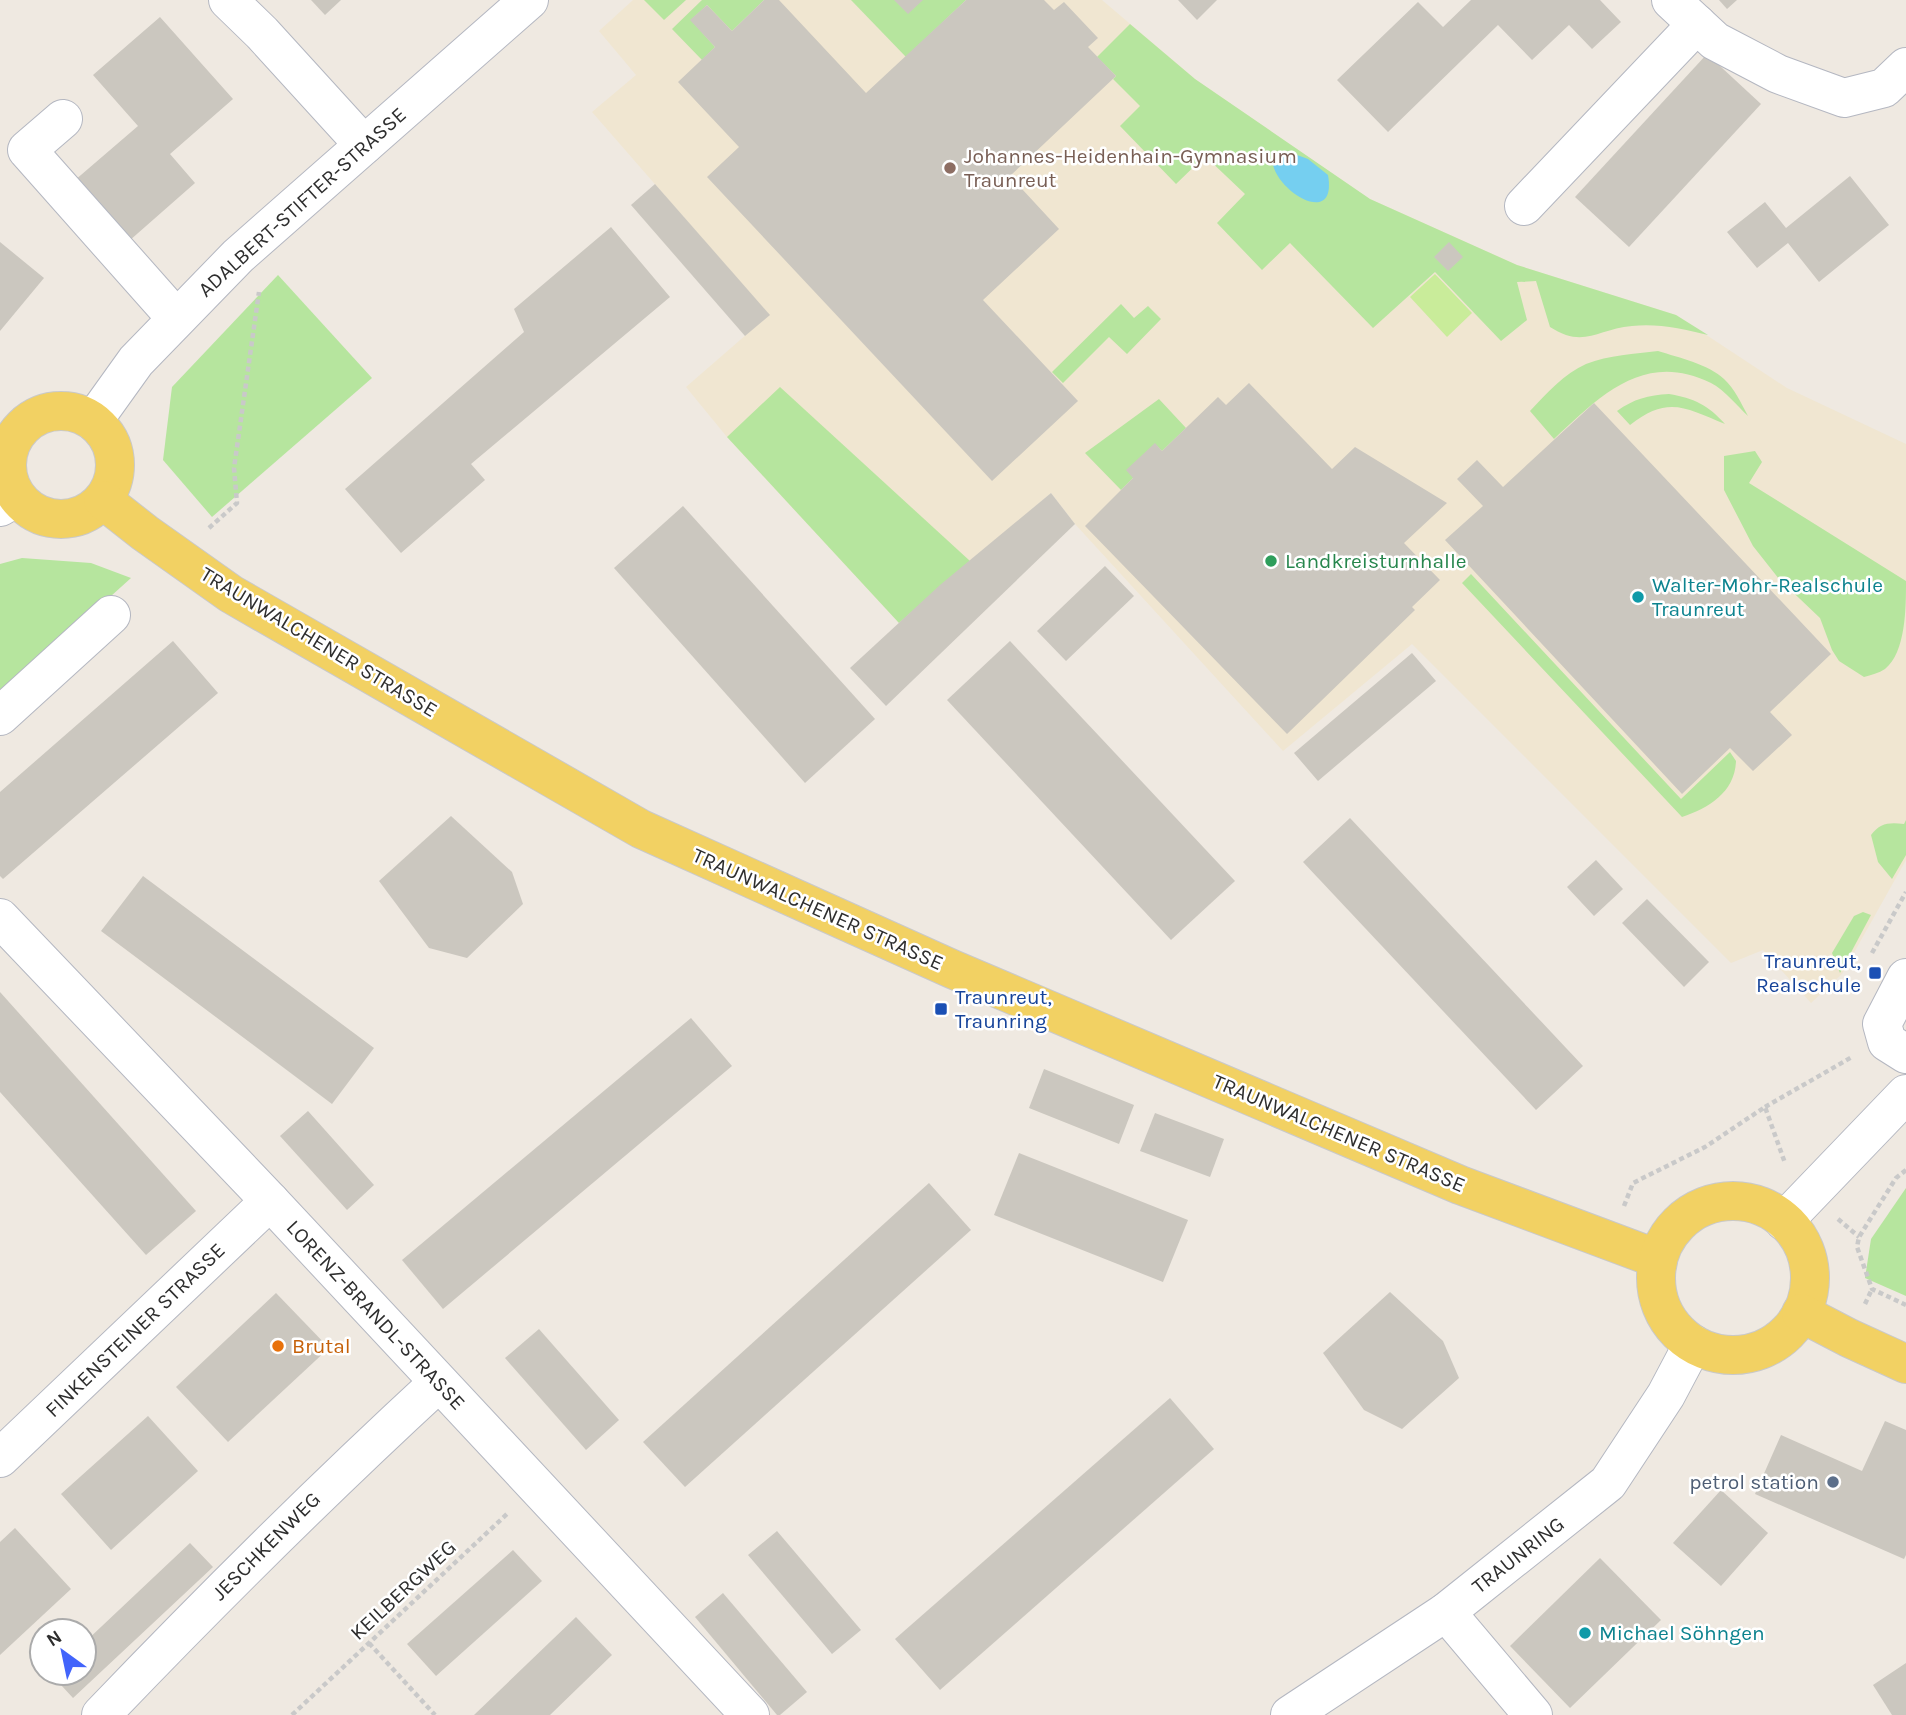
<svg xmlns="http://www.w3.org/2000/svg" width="1906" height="1715" viewBox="0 0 1906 1715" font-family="Karla,sans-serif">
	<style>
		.education { fill: #f0e6d1 }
		.green { fill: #b6e59e }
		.pitch { fill: #c9ec9a }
		.water { fill: #75cff0 }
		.building { fill: #cbc7bf }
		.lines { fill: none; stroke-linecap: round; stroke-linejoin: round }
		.minor-casing { stroke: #b4b7c1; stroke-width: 40 }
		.major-casing { stroke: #c9c9c9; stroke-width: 40 }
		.path { stroke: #c9c9c9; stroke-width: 4.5; stroke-dasharray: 5 3.5; stroke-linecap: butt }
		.minor { stroke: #fff; stroke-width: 38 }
		.major { stroke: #f2d163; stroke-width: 38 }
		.education-dot { fill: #8d6e63; stroke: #fff; stroke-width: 2.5 }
		.leisure-dot { fill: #2e9e5b; stroke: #fff; stroke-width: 2.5 }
		.culture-dot { fill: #0f9aa8; stroke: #fff; stroke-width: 2.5 }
		.transit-dot { fill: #1a4fb4; stroke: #fff; stroke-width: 2.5 }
		.food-dot { fill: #e8710a; stroke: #fff; stroke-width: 2.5 }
		.service-dot { fill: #5c6f8a; stroke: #fff; stroke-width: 2.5 }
		.labels { text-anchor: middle; stroke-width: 5; stroke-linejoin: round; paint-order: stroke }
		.education-label { font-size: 21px; fill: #785e54; stroke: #fff; text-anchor: start }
		.street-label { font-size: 21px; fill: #2e2e2e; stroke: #fff }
		.leisure-label { font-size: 21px; fill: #27864d; stroke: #fff; text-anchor: start }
		.culture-label { font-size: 21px; fill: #0d838f; stroke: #fff; text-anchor: start }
		.transit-label { font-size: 21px; fill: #164399; stroke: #fff; text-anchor: end }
		.food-label { font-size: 21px; fill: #c56008; stroke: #fff; text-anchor: start }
		.service-label { font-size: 21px; fill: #4e5e75; stroke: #fff; text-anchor: end }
	</style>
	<rect width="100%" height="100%" fill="#efe9e1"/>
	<path class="education" d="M633,0H1102L1195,79L1370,199L1517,265L1676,315L1787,388L1906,444V860L1842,974L1811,1003L1763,950L1731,963L1412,644L1283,751L1075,524L1051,493L899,623L727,437L686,387L769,315L592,112L636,75L599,31Z"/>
	<g class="green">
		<path d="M644,0H686L664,20Z"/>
		<path d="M702,0H764L732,31L707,5L691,20L715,47L702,60L672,29Z"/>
		<path d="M851,0H966L906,57Z"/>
		<path d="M1130,24L1195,79L1370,199L1517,265L1676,315L1708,335C1684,329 1657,323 1632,326C1597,329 1584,349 1550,327L1536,281L1517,282L1527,320L1501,341L1435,272L1373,328L1290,243L1262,270L1217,223L1245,194L1205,156L1176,184L1120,126L1140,106L1113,79L1116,76L1097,57Z"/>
		<path d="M278,275L372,378L212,517L163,460L172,387Z"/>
		<path d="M1121,304L1134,318L1148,306L1161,319L1127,354L1109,337L1063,383L1052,372Z"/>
		<path d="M1658,351C1680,358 1708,364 1724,379C1735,389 1741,403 1748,416C1737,406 1725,390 1711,383C1644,350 1600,396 1554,439L1530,411C1546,394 1565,373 1586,364C1609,355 1635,354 1658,351Z"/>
		<path d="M780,387L970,561L899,623L727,437Z"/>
		<path d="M1669,394C1694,398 1708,405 1725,424C1686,408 1668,395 1630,425L1617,411C1634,399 1648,395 1669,394Z"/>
		<path d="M1159,399L1186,428L1162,451L1155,444L1133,478L1121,490L1085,453Z"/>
		<path d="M1755,451L1762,462L1749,483L1906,581C1906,608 1906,652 1885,669C1879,673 1871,675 1864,677L1839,661L1832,650L1820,618L1779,579L1753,546L1724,490V456Z"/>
		<path d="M22,558L91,563L131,578L0,696V564Z"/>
		<path d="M1471,574L1681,799L1730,752L1736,761C1735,792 1709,808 1682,817L1462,583Z"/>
		<path d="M1906,820V855L1892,879L1878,862L1871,835C1880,823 1889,822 1904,824Z"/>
		<path d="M1863,912L1871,915L1840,973L1832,953L1854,916Z"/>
		<path d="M1906,1188V1296L1865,1278L1871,1239Z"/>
	</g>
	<path class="pitch" d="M1435,274L1472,313L1447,337L1410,297Z"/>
	<path class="water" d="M1289,152L1308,159L1328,175C1337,227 1280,194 1273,165L1277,156Z"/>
	<g class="building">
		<path d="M311,0H341L325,15Z"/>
		<path d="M764,0H779L866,93L966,0H1044L1054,10L1064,2L1098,38L1088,47L1116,76L1010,176L1059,229L983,300L1078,401L992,481L707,177L739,147L678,82L715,47L690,20L707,5L732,31Z"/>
		<path d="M894,0H923L908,14Z"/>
		<path d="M1178,0H1217L1197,20Z"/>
		<path d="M1471,0H1600L1621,22L1592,49L1569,25L1532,60L1498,25L1388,132L1337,80L1418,2L1443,27Z"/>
		<path d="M1719,0H1737L1727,9Z"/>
		<path d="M160,17L233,99L170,154L195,183L121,248L67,187L138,126L93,75Z"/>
		<path d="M1707,54L1761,104L1629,247L1575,197Z"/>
		<path d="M1850,176L1889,225L1819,282L1788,243L1757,268L1727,232L1765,202L1786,228Z"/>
		<path d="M655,184L770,315L745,336L631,205Z"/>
		<path d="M611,227L670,297L471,464L485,480L401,553L345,489L524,332L514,309Z"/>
		<path d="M0,242L44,278L0,331Z"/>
		<path d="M1449,242L1463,257L1448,271L1434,257Z"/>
		<path d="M1249,383L1332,469L1355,447L1447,503L1404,543L1440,580L1412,607L1415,610L1287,734L1085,526L1133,478L1126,470L1155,443L1162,451L1218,397L1226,405Z"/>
		<path d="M1594,403L1831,654L1770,712L1792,735L1753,771L1730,748L1682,794L1445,540L1483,506L1457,479L1477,460L1503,487Z"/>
		<path d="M1051,493L1075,524L886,706L850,668L940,585Z"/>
		<path d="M683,506L875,719L805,783L614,568Z"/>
		<path d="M1105,566L1134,596L1066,661L1037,631Z"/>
		<path d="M173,641L218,693L3,879L0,876V792Z"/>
		<path d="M1010,641L1235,881L1171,940L947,700Z"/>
		<path d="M1412,653L1436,681L1318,781L1294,753Z"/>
		<path d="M451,816L512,872L523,904L467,958L429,948L379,881Z"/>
		<path d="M1350,818L1583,1066L1536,1110L1303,862Z"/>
		<path d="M1596,860L1623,889L1594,916L1567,887Z"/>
		<path d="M143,876L374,1048L332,1104L101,931Z"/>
		<path d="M1647,899L1709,962L1684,987L1622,923Z"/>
		<path d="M0,992L196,1211L146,1255L0,1092Z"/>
		<path d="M691,1018L732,1066L443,1309L402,1260Z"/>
		<path d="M1044,1069L1134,1105L1119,1144L1029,1108Z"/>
		<path d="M308,1111L374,1185L347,1210L280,1136Z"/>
		<path d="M1155,1113L1224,1139L1210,1177L1140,1151Z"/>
		<path d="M1019,1153L1188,1220L1163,1282L994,1215Z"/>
		<path d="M929,1183L971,1230L685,1487L643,1442Z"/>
		<path d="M1390,1292L1443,1341L1459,1378L1402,1429L1364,1410L1323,1353Z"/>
		<path d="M276,1293L329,1348L228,1442L176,1387Z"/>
		<path d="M539,1329L619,1420L586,1450L505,1358Z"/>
		<path d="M1170,1398L1214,1449L940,1690L895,1639Z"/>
		<path d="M148,1416L198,1471L111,1550L61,1494Z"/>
		<path d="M1885,1421L1906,1430V1555L1904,1559L1755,1494L1781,1435L1862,1471Z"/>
		<path d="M1721,1490L1768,1533L1721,1586L1673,1543Z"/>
		<path d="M15,1528L71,1589L0,1655V1542Z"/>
		<path d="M777,1531L861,1630L832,1654L748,1555Z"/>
		<path d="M190,1543L213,1567L73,1698L50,1673H84V1643Z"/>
		<path d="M513,1550L542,1581L436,1676L407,1644Z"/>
		<path d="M1600,1558L1661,1620L1570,1708L1510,1646Z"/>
		<path d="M723,1593L807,1692L780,1715H777L695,1617Z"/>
		<path d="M576,1617L612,1655L550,1715H474Z"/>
		<path d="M1906,1663V1715H1892L1873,1685Z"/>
	</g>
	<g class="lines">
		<g class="minor-casing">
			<g id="minor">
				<path d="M228,0L262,33L364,145"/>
				<path d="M1671,0L1715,41L1778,74L1844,98L1884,88L1906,67"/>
				<path d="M63,119L27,150L176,318"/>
				<path d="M1524,206L1697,24"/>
				<path d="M93,421L136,361L238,256L529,0"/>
				<path d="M0,507L17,497"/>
				<path d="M0,716L111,615"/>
				<path d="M0,918L270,1201L750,1715"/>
				<path d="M1906,978L1882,1024L1887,1042L1906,1054"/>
				<path d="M1784,1221L1906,1094"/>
				<path d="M0,1458L270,1201"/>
				<path d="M1446,1612L1533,1715"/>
				<path d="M101,1715C210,1601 322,1490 438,1383"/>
				<path d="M1290,1715L1446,1612L1608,1483L1666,1395L1693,1344"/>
			</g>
		</g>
		<g class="major-casing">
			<g id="major">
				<circle cx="61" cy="465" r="54"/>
				<path d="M103,500L145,533L231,594L641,829L952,969L1460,1185L1658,1259"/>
				<circle cx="1733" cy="1278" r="77"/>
				<path d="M1801,1313L1849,1338L1906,1364"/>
			</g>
		</g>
		<g class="path">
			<path d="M209,528L237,503L234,468L259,292"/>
			<path d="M1872,953L1906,892"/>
			<path d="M1765,1107L1852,1057"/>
			<path d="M1906,1170L1896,1178L1859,1237L1857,1247L1872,1289L1906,1305"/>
			<path d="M1624,1206L1633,1183L1705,1147L1765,1107L1785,1163"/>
			<path d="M1838,1219L1859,1237"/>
			<path d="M1865,1304L1872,1289"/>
			<path d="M369,1643L435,1715"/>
			<path d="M292,1715L507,1514"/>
		</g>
		<use href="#minor" class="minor"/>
		<use href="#major" class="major"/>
	</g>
	<circle class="education-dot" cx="950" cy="168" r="7"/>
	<circle class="leisure-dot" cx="1271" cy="561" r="7"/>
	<g class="culture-dot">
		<circle cx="1638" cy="597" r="7"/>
		<circle cx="1585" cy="1633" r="7"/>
	</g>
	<g class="transit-dot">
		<rect x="1868" y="966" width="14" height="14" rx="3.5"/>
		<rect x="934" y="1002" width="14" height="14" rx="3.5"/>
	</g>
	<circle class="food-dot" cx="278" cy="1346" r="7"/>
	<circle class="service-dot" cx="1833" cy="1482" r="7"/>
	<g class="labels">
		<g class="education-label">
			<text x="964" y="163">Johannes-Heidenhain-Gymnasium<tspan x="964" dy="24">Traunreut</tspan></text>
		</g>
		<g class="street-label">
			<text transform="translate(302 202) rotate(-42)" y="7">ADALBERT-STIFTER-STRASSE</text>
			<text transform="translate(319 642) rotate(31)" y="7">TRAUNWALCHENER STRASSE</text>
			<text transform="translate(818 909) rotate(24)" y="7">TRAUNWALCHENER STRASSE</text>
			<text transform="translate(1339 1133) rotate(23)" y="7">TRAUNWALCHENER STRASSE</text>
			<text transform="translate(376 1315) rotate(47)" y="7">LORENZ-BRANDL-STRASSE</text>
			<text transform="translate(135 1330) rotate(-44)" y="7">FINKENSTEINER STRASSE</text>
			<text transform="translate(266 1546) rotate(-45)" y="7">JESCHKENWEG</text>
			<text transform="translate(1518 1555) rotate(-38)" y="7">TRAUNRING</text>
			<text transform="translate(403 1590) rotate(-43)" y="7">KEILBERGWEG</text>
		</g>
		<g class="leisure-label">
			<text x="1285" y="568">Landkreisturnhalle</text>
		</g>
		<g class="culture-label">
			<text x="1652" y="592">Walter-Mohr-Realschule<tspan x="1652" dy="24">Traunreut</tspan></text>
			<text x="1599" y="1640">Michael Söhngen</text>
		</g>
		<g class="transit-label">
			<text x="1861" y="968">Traunreut,<tspan x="1861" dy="24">Realschule</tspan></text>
			<text x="955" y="1004" text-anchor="start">Traunreut,<tspan x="955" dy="24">Traunring</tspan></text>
		</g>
		<g class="food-label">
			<text x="292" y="1353">Brutal</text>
		</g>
		<g class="service-label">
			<text x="1819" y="1489">petrol station</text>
		</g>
	</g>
	<g transform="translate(63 1652) rotate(327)"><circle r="33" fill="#ffffff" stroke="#ababab" stroke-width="2"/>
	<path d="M0-5L12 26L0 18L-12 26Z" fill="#4264fb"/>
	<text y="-10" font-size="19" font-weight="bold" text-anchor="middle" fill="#2e2e2e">N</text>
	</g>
</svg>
